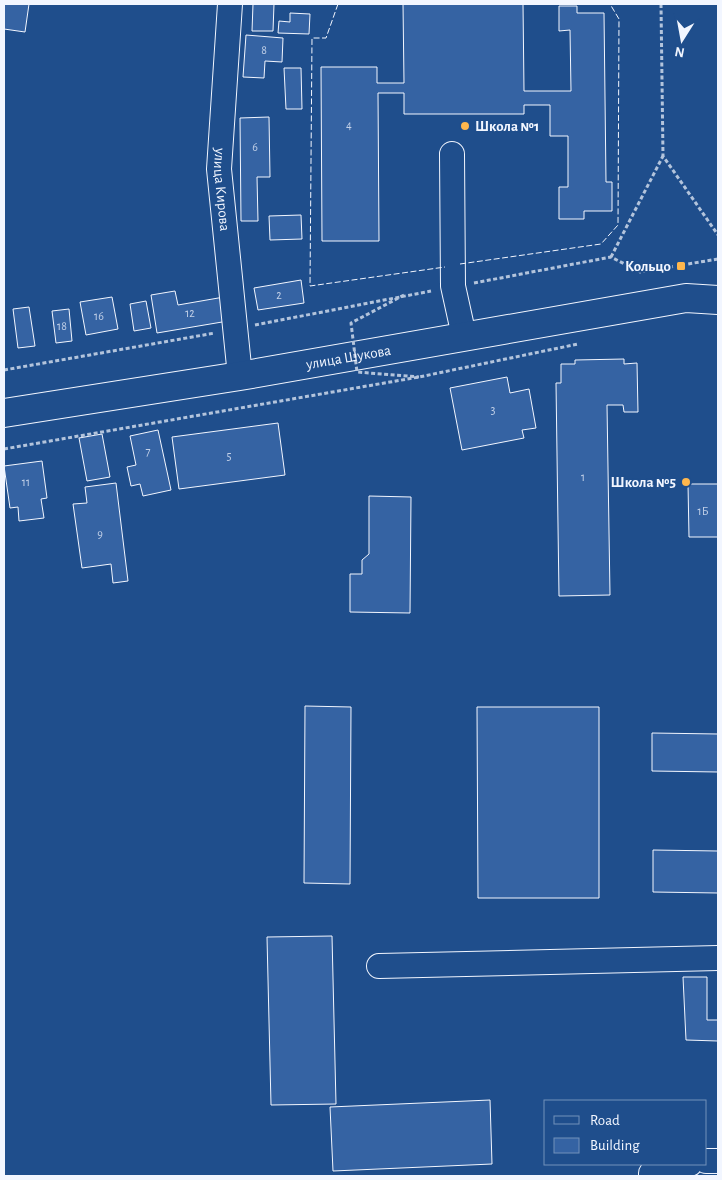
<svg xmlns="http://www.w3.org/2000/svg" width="722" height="1180" viewBox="0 0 722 1180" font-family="'Alegreya Sans',sans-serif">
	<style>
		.building { fill: #3563a3; stroke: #f2f6ff }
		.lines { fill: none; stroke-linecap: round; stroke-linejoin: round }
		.minor-casing { stroke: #f2f6ff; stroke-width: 26 }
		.major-casing { stroke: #f2f6ff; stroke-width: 30 }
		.path { stroke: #b3c4dc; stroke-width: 3; stroke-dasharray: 4 2.5; stroke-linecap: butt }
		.minor { stroke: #1f4e8c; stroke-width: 24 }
		.major { stroke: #1f4e8c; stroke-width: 28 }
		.path-bridge { stroke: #b3c4dc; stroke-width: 3; stroke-dasharray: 4 2.5; stroke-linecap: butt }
		.fence { stroke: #f2f6ff; stroke-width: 1; stroke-dasharray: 6 2.5; stroke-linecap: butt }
		.poi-dot { fill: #ffb74d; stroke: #1f4e8c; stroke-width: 2 }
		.labels { text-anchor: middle; stroke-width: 4; stroke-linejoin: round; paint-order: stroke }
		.number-label { font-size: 12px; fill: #c3d1e8 }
		.poi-label { font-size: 15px; font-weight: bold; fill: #f2f6ff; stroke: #1f4e8c; text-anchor: end }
		.street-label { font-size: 15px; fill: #f2f6ff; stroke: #1f4e8c }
	</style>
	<rect width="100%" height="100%" fill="#1f4e8c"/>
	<g class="building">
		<path d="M4,4H29L25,32L4,29Z"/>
		<path d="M253,4H274L273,31H252Z"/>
		<path d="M403,4H523L524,91H571L570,30L559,31V6H577V13H604L606,182H612V211H584V219H559V187H568V136H550V105H524V114H404V93H378L379,241H322L321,67H377V83H404Z"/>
		<path d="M290,13L310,14L309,34L278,33L279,21L290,22Z"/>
		<path d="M246,35L283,38L282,62L265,61L264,78L243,77Z"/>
		<path d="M284,68H301L302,109H286Z"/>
		<path d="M269,117L270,177H257L258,221H241L240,118Z"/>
		<path d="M301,215L302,239L270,240L269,216Z"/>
		<path d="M301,280L304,303L258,310L254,288Z"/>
		<path d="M175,291L178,305L224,297L228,321L157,333L151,295Z"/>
		<path d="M112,297L118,329L86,335L80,302Z"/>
		<path d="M146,301L151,328L134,331L130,304Z"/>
		<path d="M29,307L35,346L18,348L13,309Z"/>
		<path d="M69,309L72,341L56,343L52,311Z"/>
		<path d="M624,359V364L637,363L638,412H624L623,405H607L610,595L559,596L556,383H561V364H575V360Z"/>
		<path d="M507,377L510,393L529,389L536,428L522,430L524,438L462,450L450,388Z"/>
		<path d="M278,423L285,475L179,489L172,437Z"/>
		<path d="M158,430L171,490L143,496L140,484L131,486L127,467L136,465L130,436Z"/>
		<path d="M102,434L110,477L87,481L79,438Z"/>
		<path d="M42,461L47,498L41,499L44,518L19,521L18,507L10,508L4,466Z"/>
		<path d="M116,483L128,581L113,583L111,564L82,568L73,504L87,503L85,487Z"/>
		<path d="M688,484H718V537H689Z"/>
		<path d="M369,496L411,497L410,613L350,612V574H362V560L369,554Z"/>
		<path d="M305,706L351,707L350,884L304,883Z"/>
		<path d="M477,707H599V898H478Z"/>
		<path d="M652,733L718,734V772L652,771Z"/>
		<path d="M653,850L718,851V893L653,892Z"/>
		<path d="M332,936L336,1104L271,1105L267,937Z"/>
		<path d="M683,977H707V1020H718V1041L686,1040Z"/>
		<path d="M490,1100L492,1164L333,1171L330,1107Z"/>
	</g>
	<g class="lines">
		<g class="minor-casing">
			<g id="minor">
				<path id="s1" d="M230,4L219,169L240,376"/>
				<path d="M452,154L453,286L464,336"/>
				<path d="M379,966L718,958"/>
				<path d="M706,1161H718"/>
				<path d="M651,1176V1173L690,1164"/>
			</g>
		</g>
		<g class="major-casing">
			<g id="major">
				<path id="s2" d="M4,413L240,376L686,298L718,300"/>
			</g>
		</g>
		<g class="path">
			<path d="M661,4L663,156L718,235"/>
			<path d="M611,257L663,156"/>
			<path d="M474,283L611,257L640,272L718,259"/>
			<path d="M255,325L431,291"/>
			<path d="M4,370L215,333"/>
			<path d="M4,449L419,377L578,344"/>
		</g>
		<use href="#minor" class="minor"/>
		<use href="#major" class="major"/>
		<path class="path-bridge" d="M404,295L351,323L357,372L419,377"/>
		<g class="fence">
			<path d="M338,4L326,38H312L310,286L445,267"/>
			<path d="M460,264L601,244L618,225L619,19L610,4"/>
		</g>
	</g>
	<g class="poi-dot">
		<circle cx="465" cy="126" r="5"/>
		<rect x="676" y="261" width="10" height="10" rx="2.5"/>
		<circle cx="686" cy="482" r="5"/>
	</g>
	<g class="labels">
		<g class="number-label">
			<text x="264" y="54">8</text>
			<text x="349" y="129">4</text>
			<text x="255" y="151">6</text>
			<text x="279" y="299">2</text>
			<text x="190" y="317">12</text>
			<text x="99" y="320">16</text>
			<text x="62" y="330">18</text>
			<text x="493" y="414">3</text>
			<text x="148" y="455">7</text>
			<text x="229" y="460">5</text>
			<text x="583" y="481">1</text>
			<text x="26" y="486">11</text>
			<text x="703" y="515">1Б</text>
			<text x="100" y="538">9</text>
		</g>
		<g class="poi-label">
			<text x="475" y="131" text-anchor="start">Школа №1</text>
			<text x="671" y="271">Кольцо</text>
			<text x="676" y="487">Школа №5</text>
		</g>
		<g class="street-label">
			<text dy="5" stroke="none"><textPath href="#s1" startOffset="186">улица Кирова</textPath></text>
			<text dy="5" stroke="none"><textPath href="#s2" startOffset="349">улица Шукова</textPath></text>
		</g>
	</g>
	<rect width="722" height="1180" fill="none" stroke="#f2f6ff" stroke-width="10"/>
	<rect x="544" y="1100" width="162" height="65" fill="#1f4e8c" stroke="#7391ba"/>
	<rect x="554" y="1116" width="25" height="8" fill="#1f4e8c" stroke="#7391ba"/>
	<text x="590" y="1125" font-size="15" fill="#f2f6ff">Road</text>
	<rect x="554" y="1138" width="25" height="15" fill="#3563a3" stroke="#7391ba"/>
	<text x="590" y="1150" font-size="15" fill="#f2f6ff">Building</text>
	<g transform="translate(682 40) rotate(191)" stroke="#1f4e8c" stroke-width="4" paint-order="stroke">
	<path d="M0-4L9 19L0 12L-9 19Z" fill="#f2f6ff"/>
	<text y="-8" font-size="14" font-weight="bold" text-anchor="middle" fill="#f2f6ff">N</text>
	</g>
</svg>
